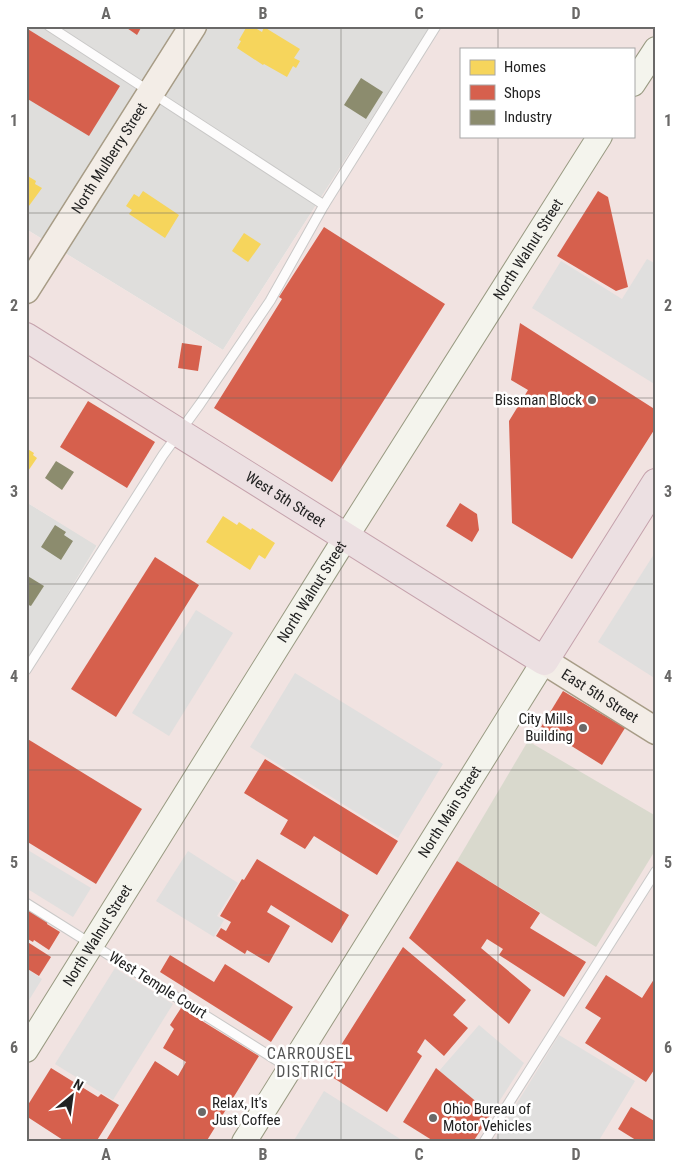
<svg xmlns="http://www.w3.org/2000/svg" width="682" height="1168" viewBox="0 0 682 1168" font-family="'Roboto Condensed',sans-serif">
	<style>
		.residential { fill: #dfdedc }
		.commercial { fill: #f1e3e1; fill-rule: evenodd }
		.construction { fill: #d9d9cd }
		.parking { fill: #e0dfde }
		.homes { fill: #f6d55c }
		.shops { fill: #d6604d }
		.industry { fill: #8c8c6e }
		.lines { fill: none; stroke-linecap: round; stroke-linejoin: round }
		.lane-casing { stroke: #c9c8c7; stroke-width: 11 }
		.secondary-casing { stroke: #999a82; stroke-width: 26 }
		.primary-casing { stroke: #a79c86; stroke-width: 29 }
		.highway-casing { stroke: #c5a2ac; stroke-width: 30 }
		.lane { stroke: #fdfcfc; stroke-width: 9 }
		.secondary { stroke: #f4f4ed; stroke-width: 24 }
		.primary { stroke: #f3ede7; stroke-width: 26 }
		.highway { stroke: #ece0e2; stroke-width: 28 }
		.grid { fill: none; stroke: #6a6968; stroke-width: 1; stroke-opacity: 0.55 }
		.poi-dot { fill: #6a6968; stroke: #fff; stroke-width: 2 }
		.labels { text-anchor: middle; stroke-width: 5; stroke-linejoin: round; paint-order: stroke }
		.street-label { font-size: 15px; fill: #222; stroke: #fff }
		.poi-label { font-size: 15px; fill: #222; stroke: #fff; text-anchor: end }
		.neighbourhood-label { font-size: 16px; letter-spacing: 1px; fill: #555; stroke: #fff }
		.neatline { fill: none; stroke: #6a6968; stroke-width: 2 }
		.grid-label { font-size: 16px; text-anchor: middle; font-weight: bold; fill: #6a6968 }
	</style>
	<rect width="100%" height="100%" fill="#f0eeeb"/>
	<g class="residential">
		<path d="M26,26H431L223,350L26,229Z"/>
		<path d="M26,502L97,545L26,663Z"/>
	</g>
	<path class="commercial" d="M431,26H656V1142H26V663L97,546L26,502V229L223,350ZM461,49H633V136H461Z"/>
	<path class="construction" d="M528,741L656,816V849L596,947L457,861Z"/>
	<g class="parking">
		<path d="M647,259L656,264V385L532,308L561,261L622,299Z"/>
		<path d="M656,551V679L598,642Z"/>
		<path d="M196,610L233,633L169,736L132,713Z"/>
		<path d="M295,673L443,764L398,838L250,747Z"/>
		<path d="M26,849L91,888L73,917L26,888Z"/>
		<path d="M188,851L238,883L217,916L224,920L214,937L156,901Z"/>
		<path d="M26,968L42,979L26,1005Z"/>
		<path d="M115,968L173,1004L113,1100L55,1064Z"/>
		<path d="M479,1025L524,1063L491,1114L439,1071Z"/>
		<path d="M559,1035L635,1081L598,1142H493Z"/>
		<path d="M324,1091L405,1142H293Z"/>
	</g>
	<g class="homes">
		<path d="M247,26H252L262,32L264,27L300,49L294,58L300,61L296,68L293,66L287,77L264,64L263,65L237,48L241,41L239,40Z"/>
		<path d="M26,175L36,181L35,184L42,188L26,210Z"/>
		<path d="M143,191L179,215L165,238L129,214L132,210L126,206L134,194L139,197Z"/>
		<path d="M244,233L261,244L248,262L232,251Z"/>
		<path d="M26,448L34,453L33,455L37,458L26,474Z"/>
		<path d="M223,516L237,525L239,522L251,530L252,528L275,543L265,559L259,555L250,570L206,542Z"/>
	</g>
	<g class="shops">
		<path d="M124,26H142L137,35Z"/>
		<path d="M26,28L120,86L89,136L26,98Z"/>
		<path d="M598,191L608,197L628,287L616,291L557,256Z"/>
		<path d="M324,227L445,304L332,482L214,408L282,299L279,297Z"/>
		<path d="M520,323L656,410V427L572,559L512,523L509,421L528,390L511,380Z"/>
		<path d="M182,343L202,346L198,371L178,368Z"/>
		<path d="M88,401L155,442L127,488L60,447Z"/>
		<path d="M460,503L477,514L479,530L472,542L446,526Z"/>
		<path d="M155,557L199,585L116,717L71,689Z"/>
		<path d="M563,691L625,728L602,765L541,727Z"/>
		<path d="M26,738L142,809L96,884L26,841Z"/>
		<path d="M265,759L398,841L377,875L314,836L305,849L280,834L288,820L244,793Z"/>
		<path d="M257,859L349,915L332,943L271,905L267,912L290,926L269,963L247,950L245,954L216,936L221,928L226,931L231,922L220,916L242,879L244,880Z"/>
		<path d="M457,861L540,913L530,928L586,962L564,997L499,955L503,949L487,939L481,948L531,990L509,1024L409,938Z"/>
		<path d="M30,909L48,921L47,924L60,932L49,950L34,940L33,942L26,938V916Z"/>
		<path d="M26,941L51,957L39,976L26,968Z"/>
		<path d="M403,947L466,1000L453,1015L468,1028L444,1056L425,1039L417,1052L422,1056L387,1112L324,1072Z"/>
		<path d="M170,955L214,982L225,964L293,1007L271,1042L160,972Z"/>
		<path d="M606,975L642,998L656,976V1067L646,1082L585,1043L601,1018L585,1008Z"/>
		<path d="M181,1008L259,1056L206,1142H105L155,1061L178,1076L186,1062L163,1048L174,1029L170,1025Z"/>
		<path d="M51,1068L98,1097L101,1094L119,1105L96,1142H66L26,1116V1108Z"/>
		<path d="M436,1068L491,1114L473,1142H435L403,1122Z"/>
		<path d="M631,1107L656,1122V1142H639L618,1129Z"/>
	</g>
	<g class="industry">
		<path d="M361,78L383,92L366,119L344,105Z"/>
		<path d="M56,461L74,472L62,490L45,478Z"/>
		<path d="M55,525L66,532L64,535L73,541L61,560L41,547Z"/>
		<path d="M26,575L44,586L31,606L26,604Z"/>
	</g>
	<g class="lines">
		<g class="lane-casing">
			<g id="lane">
				<path d="M49,26L324,205"/>
				<path d="M26,670L163,455L200,404L270,301L324,205L436,26"/>
				<path d="M26,903L289,1068"/>
				<path d="M484,1142L656,871"/>
			</g>
		</g>
		<g class="secondary-casing">
			<g id="secondary">
				<path d="M633,84L656,49"/>
				<path id="s1" d="M26,1050L346,537L600,136"/>
				<path id="s2" d="M244,1142L544,661"/>
			</g>
		</g>
		<g class="primary-casing">
			<g id="primary">
				<path id="s3" d="M26,290L193,26"/>
				<path id="s4" d="M544,661L656,731"/>
			</g>
		</g>
		<g class="highway-casing">
			<g id="highway">
				<path id="s5" d="M26,337L544,661L656,483"/>
			</g>
		</g>
		<use href="#lane" class="lane"/>
		<use href="#secondary" class="secondary"/>
		<use href="#primary" class="primary"/>
		<use href="#highway" class="highway"/>
	</g>
	<path class="grid" d="M184,26V1142M341,26V1142M498,26V49M498,136V1142M26,213H656M26,398H656M26,584H656M26,770H656M26,955H656"/>
	<g class="poi-dot">
		<circle cx="592" cy="400" r="5"/>
		<circle cx="583" cy="728" r="5"/>
		<circle cx="202" cy="1112" r="5"/>
		<circle cx="433" cy="1118" r="5"/>
	</g>
	<g class="labels">
		<g class="street-label">
			<text dy="5" stroke="none"><textPath href="#s3" startOffset="156">North Mulberry Street</textPath></text>
			<text dy="5" stroke="none"><textPath href="#s1" startOffset="945">North Walnut Street</textPath></text>
			<text dy="5" stroke="none"><textPath href="#s5" startOffset="306">West 5th Street</textPath></text>
			<text dy="5" stroke="none"><textPath href="#s1" startOffset="540">North Walnut Street</textPath></text>
			<text dy="5" stroke="none"><textPath href="#s4" startOffset="66">East 5th Street</textPath></text>
			<text dy="5" stroke="none"><textPath href="#s2" startOffset="389">North Main Street</textPath></text>
			<text dy="5" stroke="none"><textPath href="#s1" startOffset="135">North Walnut Street</textPath></text>
			<text transform="translate(158 985) rotate(32)" y="5">West Temple Court</text>
		</g>
		<g class="poi-label">
			<text x="582" y="405">Bissman Block</text>
			<text x="573" y="724">City Mills<tspan x="573" dy="17">Building</tspan></text>
			<text x="212" y="1108" text-anchor="start">Relax, It's<tspan x="212" dy="17">Just Coffee</tspan></text>
			<text x="443" y="1114" text-anchor="start">Ohio Bureau of<tspan x="443" dy="17">Motor Vehicles</tspan></text>
		</g>
		<g class="neighbourhood-label">
			<text x="310" y="1059">CARROUSEL<tspan x="310" dy="18">DISTRICT</tspan></text>
		</g>
	</g>
	<rect width="682" height="1168" fill="none" stroke="#ffffff" stroke-width="55"/>
	<rect x="460" y="48" width="175" height="90" fill="#ffffff" stroke="#a7a7a7"/>
	<rect x="470" y="60" width="25" height="15" fill="#f6d55c" stroke="#a7a7a7"/>
	<text x="504" y="72" font-size="15" fill="#222222">Homes</text>
	<rect x="470" y="85" width="25" height="15" fill="#d6604d" stroke="#a7a7a7"/>
	<text x="504" y="98" font-size="15" fill="#222222">Shops</text>
	<rect x="470" y="110" width="25" height="15" fill="#8c8c6e" stroke="#a7a7a7"/>
	<text x="504" y="122" font-size="15" fill="#222222">Industry</text>
	<g transform="translate(72 1096) rotate(29)" stroke="#ffffff" stroke-width="4" paint-order="stroke">
	<path d="M0-4L9 19L0 12L-9 19Z" fill="#222222"/>
	<text y="-8" font-size="14" font-weight="bold" text-anchor="middle" fill="#222222">N</text>
	</g>
	<rect x="28" y="28" width="626" height="1112" class="neatline"/>
	<g class="grid-label">
		<text x="106" y="19">A</text>
		<text x="263" y="19">B</text>
		<text x="419" y="19">C</text>
		<text x="576" y="19">D</text>
		<text x="14" y="126">1</text>
		<text x="668" y="126">1</text>
		<text x="14" y="311">2</text>
		<text x="668" y="311">2</text>
		<text x="14" y="497">3</text>
		<text x="668" y="497">3</text>
		<text x="14" y="682">4</text>
		<text x="668" y="682">4</text>
		<text x="14" y="868">5</text>
		<text x="668" y="868">5</text>
		<text x="14" y="1053">6</text>
		<text x="668" y="1053">6</text>
		<text x="106" y="1160">A</text>
		<text x="263" y="1160">B</text>
		<text x="419" y="1160">C</text>
		<text x="576" y="1160">D</text>
	</g>
</svg>
